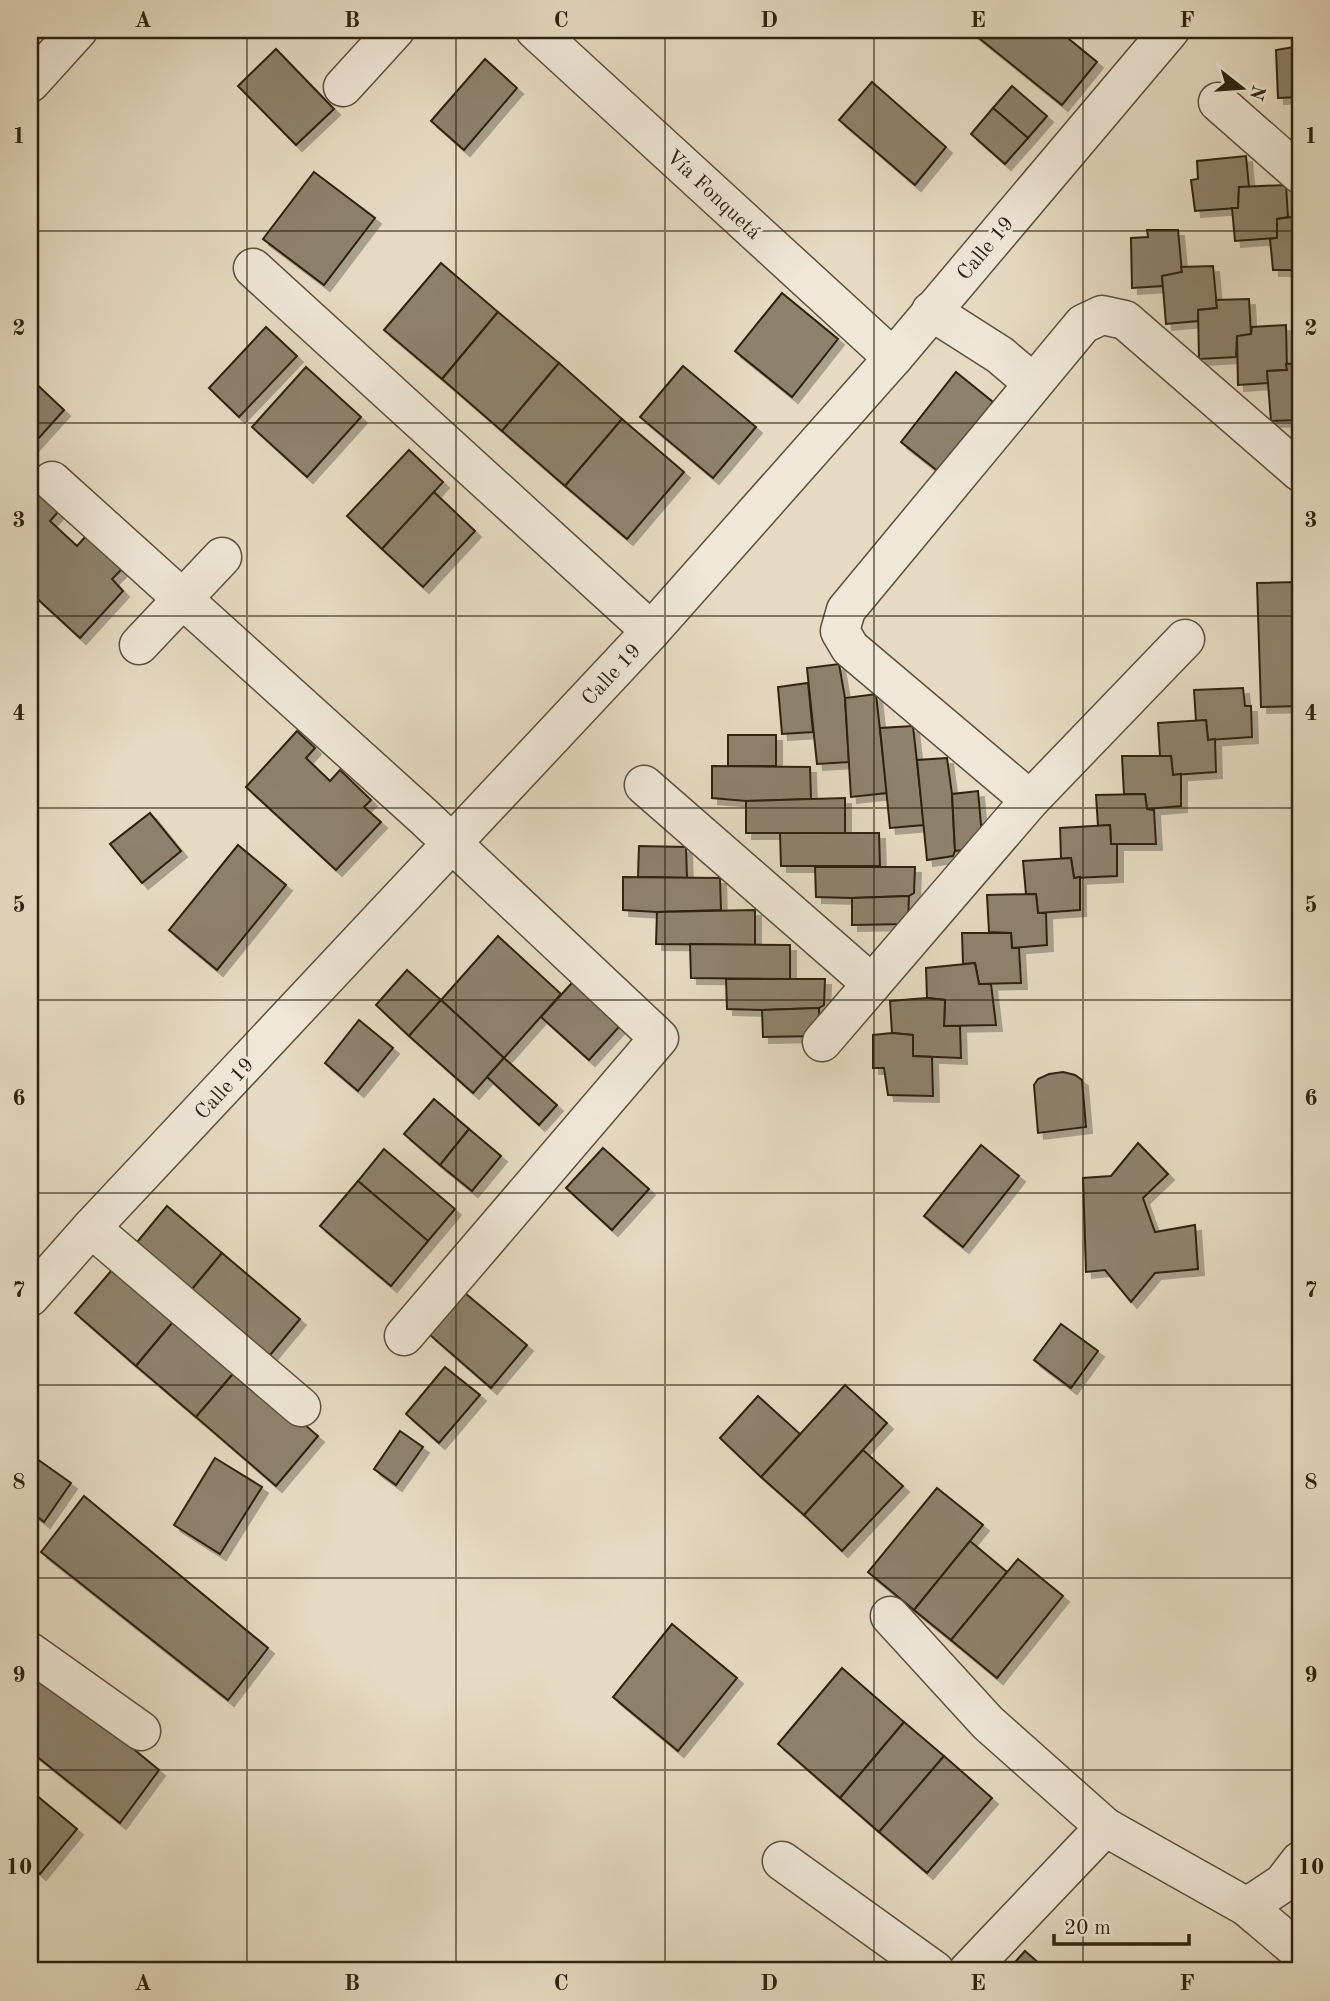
<svg xmlns="http://www.w3.org/2000/svg" width="1330" height="2001" viewBox="0 0 1330 2001" font-family="'Old Standard TT',serif">
	<style>
		.building { fill: #8e826d; stroke: #2e2211; stroke-width: 2; filter: url(#shadow) }
		.lines { fill: none; stroke-linecap: round; stroke-linejoin: round }
		.minor-casing { stroke: #5c503d; stroke-width: 41 }
		.minor { stroke: #efe7d7; stroke-width: 38 }
		.grid { fill: none; stroke: #2e2211; stroke-width: 2; stroke-opacity: 0.55 }
		.labels { text-anchor: middle; stroke-width: 6; stroke-linejoin: round; paint-order: stroke }
		.street-label { font-size: 21px; fill: #2e2211; stroke: #efe7d7 }
		.neatline { fill: none; stroke: #2e2211; stroke-width: 2.5 }
		.grid-label { font-size: 23px; text-anchor: middle; font-weight: bold; fill: #2e2211 }
	</style>
	<defs>
		<filter id="shadow"><feDropShadow dx="6" dy="6" stdDeviation="0" flood-color="#0004"/></filter>
	</defs>
	<rect width="100%" height="100%" fill="#e6dac2"/>
	<filter id="stains"><feTurbulence type="fractalNoise" baseFrequency=".00286" numOctaves="4"/><feColorMatrix values="0 0 0 0 .2 0 0 0 0 .09 0 0 0 0 .02 0 0 0 .5 -.17"/></filter>
	<radialGradient id="worn" r=".72"><stop offset=".6" stop-color="#630" stop-opacity="0"/><stop offset="1" stop-color="#630" stop-opacity=".3"/></radialGradient>
	<g class="building">
		<path d="M969,30H1058L1097,62L1062,105Z"/>
		<path d="M1293,41H1300V97L1278,98L1276,50L1294,47Z"/>
		<path d="M276,49L334,109L296,145L238,86Z"/>
		<path d="M485,59L517,88L464,150L431,121Z"/>
		<path d="M872,82L946,147L915,185L839,120Z"/>
		<path d="M1012,86L1047,116L1028,138L993,108Z"/>
		<path d="M993,108L1028,138L1005,164L971,134Z"/>
		<path d="M1246,156L1249,187H1239L1238,208L1195,211L1191,180L1198,179L1197,161Z"/>
		<path d="M314,172L375,218L324,285L263,239Z"/>
		<path d="M1286,185L1288,217L1277,219V238L1235,241L1232,208H1238L1239,187Z"/>
		<path d="M1300,216V270H1273L1270,239L1277,238V219Z"/>
		<path d="M1147,230H1178L1182,272L1162,276L1163,286L1132,288L1131,238L1148,237Z"/>
		<path d="M441,263L498,312L442,379L384,330Z"/>
		<path d="M1213,266L1217,308L1198,310V321L1166,324L1162,276L1182,272L1181,267Z"/>
		<path d="M782,293L838,339L792,397L735,351Z"/>
		<path d="M1249,299L1251,334L1237,336L1236,357L1199,359L1198,310L1217,308L1216,300Z"/>
		<path d="M498,312L559,363L502,431L442,379Z"/>
		<path d="M1286,325L1287,370L1267,371L1268,383L1238,385L1237,336L1251,334L1252,327Z"/>
		<path d="M266,327L297,356L239,417L209,388Z"/>
		<path d="M559,363L622,419L565,486L502,431Z"/>
		<path d="M1300,363V420L1271,421L1267,371L1287,370L1286,364Z"/>
		<path d="M683,366L756,427L713,478L640,417Z"/>
		<path d="M306,367L361,417L307,477L252,427Z"/>
		<path d="M956,372L993,402L939,472L901,442Z"/>
		<path d="M30,378L64,410L30,448Z"/>
		<path d="M622,419L684,472L627,539L565,486Z"/>
		<path d="M409,450L443,482L382,549L347,516Z"/>
		<path d="M30,487L58,512L50,521L77,546L86,536L122,569L112,579L123,591L80,638L30,592Z"/>
		<path d="M434,492L475,531L423,587L382,549Z"/>
		<path d="M1300,582V706L1261,707L1257,583Z"/>
		<path d="M839,664L845,698L849,762L817,764L807,668Z"/>
		<path d="M808,683L813,732L782,734L778,687Z"/>
		<path d="M1243,688L1245,706H1251L1252,737L1208,740L1206,720L1196,721L1194,690Z"/>
		<path d="M876,694L887,793L851,797L845,698Z"/>
		<path d="M1206,720L1208,740L1215,739L1216,772L1173,775L1171,756H1160L1158,723Z"/>
		<path d="M913,726L924,825L890,828L880,728Z"/>
		<path d="M297,731L315,748L306,758L330,781L340,770L371,800L364,807L381,822L336,870L246,787Z"/>
		<rect x="728" y="735" width="48" height="31"/>
		<path d="M1122,756H1171L1173,775L1181,774V806L1147,809L1145,794H1124Z"/>
		<path d="M947,758L952,794L955,851L953,856L927,860L917,760Z"/>
		<path d="M712,766L810,767L811,799L746,801L712,798Z"/>
		<path d="M978,791L983,847L955,851L952,794Z"/>
		<path d="M1145,794L1147,809L1154,810L1156,844H1111L1110,825L1098,826L1096,795Z"/>
		<path d="M845,798V833H746V801Z"/>
		<path d="M150,813L181,851L142,883L110,844Z"/>
		<path d="M1110,825L1111,844H1117V876L1074,878L1071,858L1061,859L1060,828Z"/>
		<path d="M780,833H879L880,866H781Z"/>
		<path d="M238,845L286,885L217,970L169,930Z"/>
		<path d="M639,846L686,847L687,878L638,877Z"/>
		<path d="M1071,858L1074,878L1080,877V910L1038,913L1036,894H1026L1023,861Z"/>
		<path d="M815,867H915L914,893L909,896L852,898L816,897Z"/>
		<path d="M623,877L720,878L721,910L657,912L623,910Z"/>
		<path d="M1036,894L1038,913H1046L1047,945L1012,948L1011,933L989,932L987,895Z"/>
		<path d="M909,896L908,924L852,925V898Z"/>
		<path d="M755,910V945L656,944L657,912Z"/>
		<path d="M962,933H1011L1012,948H1019L1021,983L979,984L975,963L963,964Z"/>
		<path d="M498,936L561,994L504,1058L441,1000Z"/>
		<path d="M690,944L790,945V979L691,978Z"/>
		<path d="M975,963L979,984H991L996,1025L944,1026L945,1000L927,998L926,968Z"/>
		<path d="M407,970L441,1000L409,1036L376,1005Z"/>
		<path d="M579,975L627,1018L589,1060L541,1017Z"/>
		<path d="M726,979H825L824,1005L819,1008L762,1010L727,1009Z"/>
		<path d="M927,998L945,1000L944,1026H960L961,1058L913,1056V1035L892,1033L890,1001Z"/>
		<path d="M441,1000L504,1058L473,1093L409,1036Z"/>
		<path d="M819,1008V1036L763,1037L762,1010Z"/>
		<path d="M359,1020L393,1048L358,1091L325,1063Z"/>
		<path d="M892,1033L913,1035V1056L932,1057L933,1096L888,1095L884,1068H873V1035Z"/>
		<path d="M504,1058L557,1105L539,1125L487,1077Z"/>
		<path d="M1063,1072L1075,1075L1082,1080L1086,1127L1038,1133L1034,1085L1038,1079L1049,1074Z"/>
		<path d="M434,1099L469,1129L440,1165L404,1134Z"/>
		<path d="M469,1129L501,1156L472,1191L440,1165Z"/>
		<path d="M1138,1143L1168,1174L1143,1198L1155,1232L1195,1225L1198,1269L1155,1273L1131,1302L1105,1270L1086,1272L1083,1178L1111,1176Z"/>
		<path d="M981,1145L1019,1176L963,1247L924,1216Z"/>
		<path d="M603,1148L649,1189L612,1230L566,1188Z"/>
		<path d="M384,1149L455,1209L428,1241L358,1181Z"/>
		<path d="M358,1181L428,1241L391,1286L320,1226Z"/>
		<path d="M167,1206L222,1253L183,1300L128,1253Z"/>
		<path d="M222,1253L300,1319L261,1366L183,1300Z"/>
		<path d="M117,1264L178,1316L136,1366L75,1313Z"/>
		<path d="M465,1293L527,1345L491,1388L430,1335Z"/>
		<path d="M178,1316L238,1368L196,1417L136,1366Z"/>
		<path d="M1061,1324L1098,1351L1071,1388L1034,1360Z"/>
		<path d="M445,1367L480,1395L439,1443L406,1414Z"/>
		<path d="M238,1368L318,1436L276,1486L196,1417Z"/>
		<path d="M845,1385L887,1423L804,1515L761,1477Z"/>
		<path d="M758,1396L800,1434L761,1477L720,1438Z"/>
		<path d="M400,1431L423,1447L396,1485L374,1469Z"/>
		<path d="M863,1450L903,1486L842,1551L804,1515Z"/>
		<path d="M30,1454L71,1483L44,1522L30,1511Z"/>
		<path d="M215,1458L262,1487L220,1554L174,1525Z"/>
		<path d="M937,1488L983,1525L914,1610L868,1572Z"/>
		<path d="M84,1496L268,1648L228,1700L41,1552Z"/>
		<path d="M970,1541L1007,1572L951,1640L914,1610Z"/>
		<path d="M1018,1559L1063,1596L997,1678L951,1640Z"/>
		<path d="M672,1624L737,1678L678,1751L613,1697Z"/>
		<path d="M30,1664L159,1770L120,1823L30,1751Z"/>
		<path d="M842,1668L904,1722L840,1798L778,1744Z"/>
		<path d="M904,1722L944,1756L879,1832L840,1798Z"/>
		<path d="M944,1756L992,1798L927,1873L879,1832Z"/>
		<path d="M30,1790L77,1829L40,1874L30,1865Z"/>
		<path d="M1025,1951L1048,1971H1007Z"/>
	</g>
	<g class="lines">
		<g class="minor-casing">
			<g id="minor">
				<path d="M535,30L893,358"/>
				<path d="M30,83L78,30"/>
				<path d="M343,87L395,30"/>
				<path d="M1218,102L1300,174"/>
				<path d="M253,268L651,631"/>
				<path d="M931,311L1000,355L1033,383"/>
				<path d="M52,481L423,816L659,1038L404,1336"/>
				<path d="M139,645L222,557"/>
				<path d="M644,785L872,984"/>
				<path d="M1030,800L850,648L840,631L846,610L1083,324L1102,315L1125,320L1300,472"/>
				<path d="M822,1042L1030,800L1185,639"/>
				<path d="M91,1228L301,1407"/>
				<path d="M30,1297L91,1228L651,631L893,358L1170,30"/>
				<path d="M890,1616L988,1723L1105,1827L1247,1907L1300,1952"/>
				<path d="M30,1652L141,1731"/>
				<path d="M782,1861L935,1971"/>
				<path d="M1247,1907L1283,1883L1300,1861"/>
				<path d="M968,1971L1105,1827"/>
			</g>
		</g>
		<use href="#minor" class="minor"/>
	</g>
	<path class="grid" d="M247,30V1971M456,30V1971M665,30V1971M874,30V1971M1083,30V1971M30,231H1300M30,423H1300M30,616H1300M30,808H1300M30,1000H1300M30,1193H1300M30,1385H1300M30,1578H1300M30,1770H1300"/>
	<g class="labels">
		<g class="street-label">
			<text transform="translate(714 194) rotate(43)" y="7">Vía Fonquetá</text>
			<text transform="translate(985 248) rotate(-50)" y="7">Calle 19</text>
			<text transform="translate(611 674) rotate(-47)" y="7">Calle 19</text>
			<text transform="translate(224 1088) rotate(-47)" y="7">Calle 19</text>
		</g>
	</g>
	<rect width="1330" height="2001" fill="none" stroke="#e6dac2" stroke-width="77"/>
	<g transform="translate(1242 88) rotate(107)" stroke="#efe7d7" stroke-width="5" paint-order="stroke">
	<path d="M0-5L12 26L0 18L-12 26Z" fill="#2e2211"/>
	<text y="-10" font-size="19" font-weight="bold" text-anchor="middle" fill="#2e2211">N</text>
	</g>
	<path d="M1054 1934v10h135v-10" fill="none" stroke="#2e2211" stroke-width="3.5"/>
	<text x="1064" y="1934" font-size="21" fill="#2e2211" stroke="#efe7d7" stroke-width="5" paint-order="stroke">20 m</text>
	<rect x="38" y="38" width="1254" height="1924" class="neatline"/>
	<g class="grid-label">
		<text x="143" y="27">A</text>
		<text x="352" y="27">B</text>
		<text x="561" y="27">C</text>
		<text x="769" y="27">D</text>
		<text x="978" y="27">E</text>
		<text x="1187" y="27">F</text>
		<text x="19" y="143">1</text>
		<text x="1311" y="143">1</text>
		<text x="19" y="335">2</text>
		<text x="1311" y="335">2</text>
		<text x="19" y="527">3</text>
		<text x="1311" y="527">3</text>
		<text x="19" y="720">4</text>
		<text x="1311" y="720">4</text>
		<text x="19" y="912">5</text>
		<text x="1311" y="912">5</text>
		<text x="19" y="1105">6</text>
		<text x="1311" y="1105">6</text>
		<text x="19" y="1297">7</text>
		<text x="1311" y="1297">7</text>
		<text x="19" y="1489">8</text>
		<text x="1311" y="1489">8</text>
		<text x="19" y="1682">9</text>
		<text x="1311" y="1682">9</text>
		<text x="19" y="1874">10</text>
		<text x="1311" y="1874">10</text>
		<text x="143" y="1990">A</text>
		<text x="352" y="1990">B</text>
		<text x="561" y="1990">C</text>
		<text x="769" y="1990">D</text>
		<text x="978" y="1990">E</text>
		<text x="1187" y="1990">F</text>
	</g>
	<rect width="100%" height="100%" filter="url(#stains)"/>
	<rect width="100%" height="100%" fill="url(#worn)"/>
</svg>
